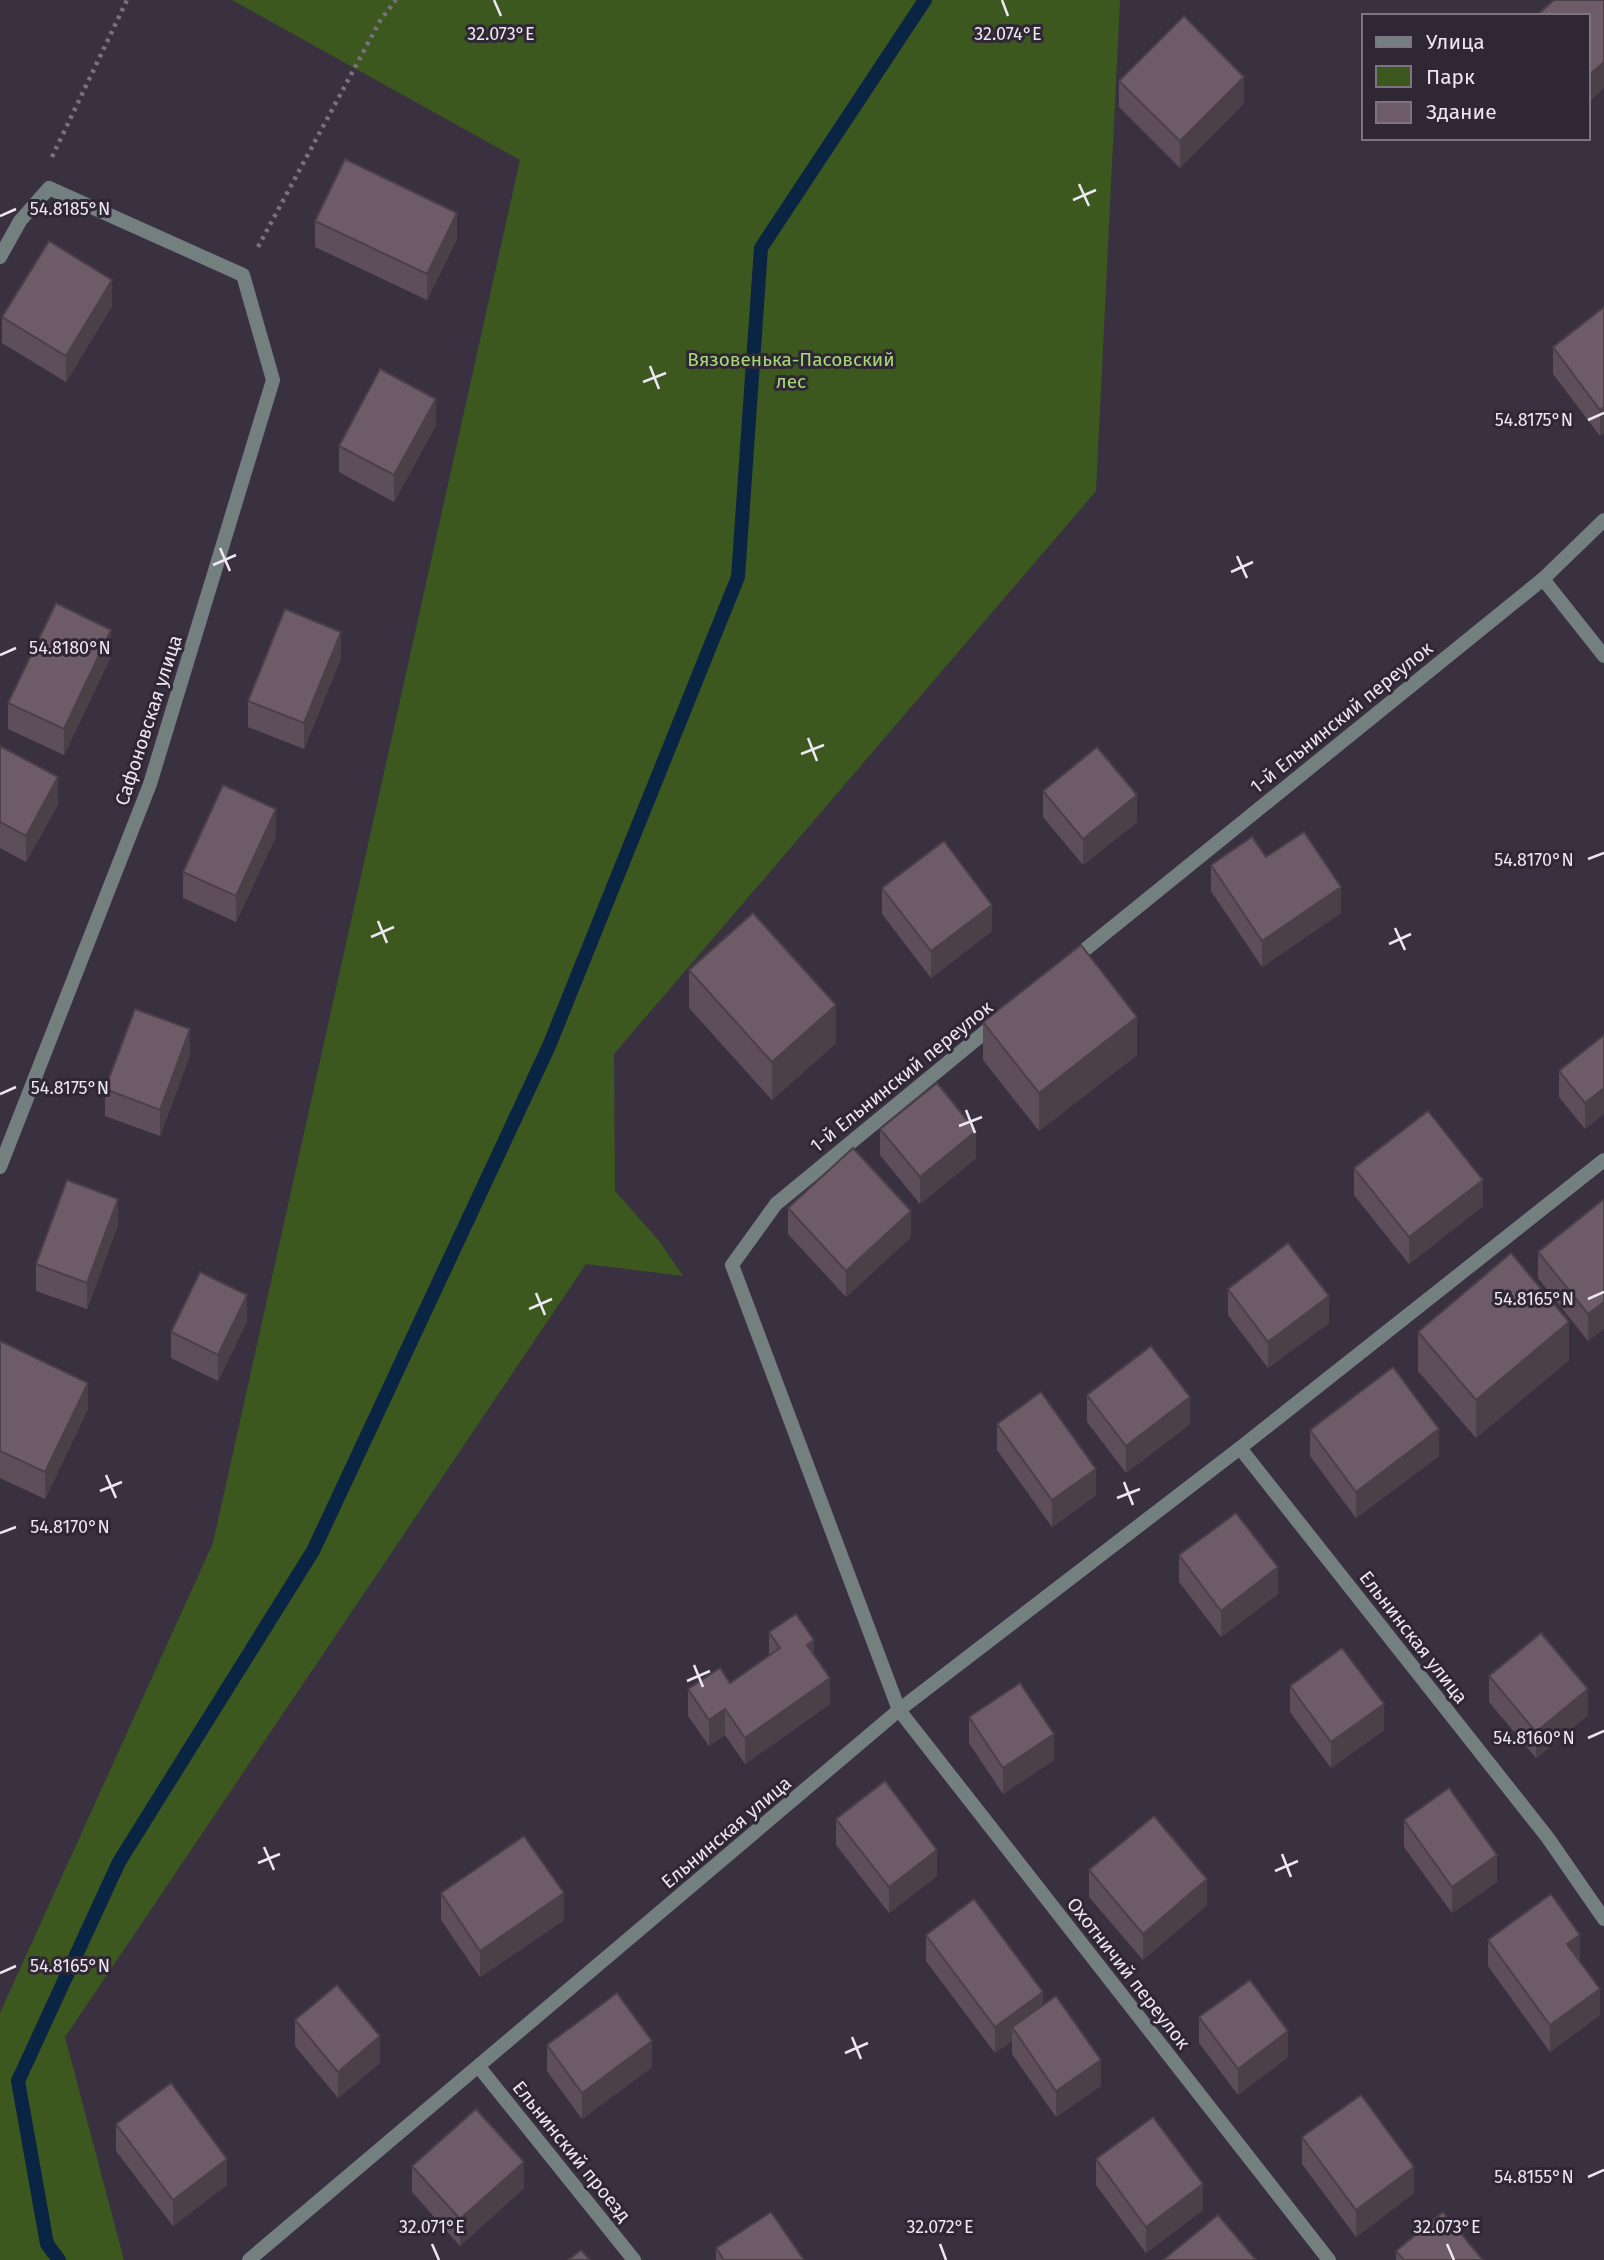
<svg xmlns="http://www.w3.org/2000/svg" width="1604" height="2260" viewBox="0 0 1604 2260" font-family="'Fira Sans',sans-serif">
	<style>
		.green { fill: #3c581f }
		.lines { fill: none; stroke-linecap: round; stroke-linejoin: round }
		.stream { stroke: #092543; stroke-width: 14 }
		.path { stroke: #79717e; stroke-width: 4.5; stroke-dasharray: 3.5 5; stroke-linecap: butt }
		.service { stroke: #747f80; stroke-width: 14 }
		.minor { stroke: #747f80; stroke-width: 14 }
		.wall { fill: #5e4e59 }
		.shaded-wall { fill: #4c4048 }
		.building { fill: #6d5b67; stroke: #4c4048; stroke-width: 2 }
		.ticks { fill: none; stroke: #ede7f1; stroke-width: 2.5 }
		.labels { text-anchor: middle; stroke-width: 6; stroke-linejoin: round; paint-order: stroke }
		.park-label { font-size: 19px; fill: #a6da77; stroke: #302735 }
		.street-label { font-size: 19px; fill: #ede7f1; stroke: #302735 }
		.ticks-label { font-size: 18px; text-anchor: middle; fill: #ede7f1; stroke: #302735; stroke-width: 6; stroke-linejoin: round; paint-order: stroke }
	</style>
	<rect width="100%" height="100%" fill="#3a3140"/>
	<path class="green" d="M232,0H1120L1096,491L614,1054L615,1191L659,1241L683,1276L586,1264L65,2037L124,2260H0V2013L213,1543L520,160Z"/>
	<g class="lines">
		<path class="stream" d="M59,2260L47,2244L18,2081L119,1862L313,1551L549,1046L738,577L761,248L925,0"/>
		<g class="path">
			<path d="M52,157L127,0"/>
			<path d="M258,247L381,19L396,0"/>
		</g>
		<path class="service" d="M1543,579L1604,656"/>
		<g class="minor">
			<path d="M0,257L20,221L49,188L243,275L273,380L150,784L0,1167"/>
			<path d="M1071,961L1543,579L1604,520"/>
			<path d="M996,1023L776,1204L732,1265L899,1710L1329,2260"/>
			<path d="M1240,1448L1548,1838L1604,1919"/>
			<path d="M479,2067L634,2260"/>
			<path d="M249,2260L899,1710L1240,1448L1604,1160"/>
		</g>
	</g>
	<g class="wall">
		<path d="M1119,81L1244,103L1180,168L1119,107Z"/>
		<path d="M315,221L457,239L427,300L315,247Z"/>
		<path d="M112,306L66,382L2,343V317Z"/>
		<path d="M1604,307L1600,436L1553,374V347Z"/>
		<path d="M436,425L394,502L339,472V446Z"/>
		<path d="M111,656L64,755L8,729V703Z"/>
		<path d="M341,658L304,749L248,727V701Z"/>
		<path d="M0,746L58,804L26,862L0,848Z"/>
		<path d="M1043,791L1137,822L1083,865L1043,817Z"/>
		<path d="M276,836L236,922L183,898V872Z"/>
		<path d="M1266,857L1341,913L1262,967L1211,891V865Z"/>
		<path d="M882,888L992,931L931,978L882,914Z"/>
		<path d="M689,970L836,1043L772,1100L689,1008Z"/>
		<path d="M983,1022L1137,1055L1039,1131L983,1060Z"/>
		<path d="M1604,1035L1585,1129L1559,1097V1071Z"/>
		<path d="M190,1055L160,1136L105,1116V1089Z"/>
		<path d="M880,1129L976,1158L920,1204L880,1155Z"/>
		<path d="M1354,1168L1483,1206L1409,1264L1354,1195Z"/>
		<path d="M1604,1199V1328L1588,1341L1538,1278V1252Z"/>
		<path d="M788,1208L911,1237L846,1297L788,1234Z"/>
		<path d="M118,1225L87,1309L36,1291V1264Z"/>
		<path d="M1228,1289L1329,1323L1268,1368L1228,1315Z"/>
		<path d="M247,1321L218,1381L171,1358V1332Z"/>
		<path d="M1418,1332L1569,1360L1476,1438L1418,1371Z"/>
		<path d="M0,1341L88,1409L45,1499L0,1478Z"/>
		<path d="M1087,1395L1190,1424L1126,1473L1087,1422Z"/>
		<path d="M997,1424L1096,1495L1052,1527L997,1450Z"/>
		<path d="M1310,1430L1439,1456L1356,1518L1310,1456Z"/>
		<path d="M1179,1555L1278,1594L1221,1637L1179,1582Z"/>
		<path d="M769,1632L814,1655L830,1704L745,1764L725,1735L709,1746L688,1716V1689L730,1683L769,1656Z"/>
		<path d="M1489,1676L1588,1715L1536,1758L1489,1702Z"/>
		<path d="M1290,1686L1384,1730L1331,1768L1290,1712Z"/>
		<path d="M969,1717L1054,1760L1003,1794L969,1743Z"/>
		<path d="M836,1819L937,1876L889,1913L836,1845Z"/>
		<path d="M1404,1820L1497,1882L1452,1913L1404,1847Z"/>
		<path d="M1089,1870L1207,1905L1143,1960L1089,1897Z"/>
		<path d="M441,1893L564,1920L480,1977L441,1920Z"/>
		<path d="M926,1935L1043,2005L1101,2086L1056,2117L1012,2054V2041L995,2053L926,1961Z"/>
		<path d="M1488,1940L1580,1961L1600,2015L1550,2052L1488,1966Z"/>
		<path d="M1199,2017L1288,2057L1238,2095L1199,2043Z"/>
		<path d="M295,2020L380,2063L338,2098L295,2046Z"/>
		<path d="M547,2045L652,2067L582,2119L547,2071Z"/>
		<path d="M116,2124L227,2185L173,2226L116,2151Z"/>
		<path d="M1302,2137L1414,2193L1356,2237L1302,2164Z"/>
		<path d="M1096,2159L1203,2210L1146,2253L1096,2185Z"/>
		<path d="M412,2166L524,2188L460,2246L412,2192Z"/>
		<path d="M716,2248L804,2260H716Z"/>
		<path d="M1396,2251L1483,2260H1396Z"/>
	</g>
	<g class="shaded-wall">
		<path d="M1604,62V88L1588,103V76Z"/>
		<path d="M1244,77V103L1180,168V141Z"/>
		<path d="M457,213V239L427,300V274Z"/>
		<path d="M112,280V306L66,382V356Z"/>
		<path d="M436,399V425L394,502V475Z"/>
		<path d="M1604,407V433L1600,436V410Z"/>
		<path d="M111,630V656L64,755V729Z"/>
		<path d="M341,632V658L304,749V723Z"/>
		<path d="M58,777V804L26,862V836Z"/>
		<path d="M1137,795V822L1083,865V839Z"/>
		<path d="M276,809V836L236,922V896Z"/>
		<path d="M1341,887V913L1262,967V941Z"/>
		<path d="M992,905V931L931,978V951Z"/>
		<path d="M836,1005V1043L772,1100V1062Z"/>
		<path d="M1137,1017V1055L1039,1131V1093Z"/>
		<path d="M190,1029V1055L160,1136V1110Z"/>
		<path d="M1604,1088V1114L1585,1129V1103Z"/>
		<path d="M976,1131V1158L920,1204V1177Z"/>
		<path d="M1483,1180V1206L1409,1264V1237Z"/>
		<path d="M118,1199V1225L87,1309V1283Z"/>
		<path d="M911,1211V1237L846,1297V1271Z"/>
		<path d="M247,1295V1321L218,1381V1355Z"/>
		<path d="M1329,1296V1323L1268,1368V1342Z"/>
		<path d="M1604,1302V1328L1588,1341V1314Z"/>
		<path d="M1569,1322V1360L1476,1438V1400Z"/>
		<path d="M88,1383V1409L45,1499V1472Z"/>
		<path d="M1190,1397V1424L1126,1473V1446Z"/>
		<path d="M1439,1429V1456L1356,1518V1492Z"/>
		<path d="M1096,1469V1495L1052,1527V1500Z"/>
		<path d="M1278,1567V1594L1221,1637V1611Z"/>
		<path d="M814,1640V1666L807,1645Z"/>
		<path d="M830,1678V1704L745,1764V1738Z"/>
		<path d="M1588,1689V1715L1536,1758V1732Z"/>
		<path d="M1384,1704V1730L1331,1768V1742Z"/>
		<path d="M725,1709V1735L709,1746V1720Z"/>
		<path d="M1054,1734V1760L1003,1794V1768Z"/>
		<path d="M937,1850V1876L889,1913V1887Z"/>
		<path d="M1497,1855V1882L1452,1913V1887Z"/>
		<path d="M1207,1879V1905L1143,1960V1934Z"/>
		<path d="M564,1893V1920L480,1977V1951Z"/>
		<path d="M1580,1935V1961L1567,1970V1944Z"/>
		<path d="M1600,1989V2015L1550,2052V2025Z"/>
		<path d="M1043,1992V2018L1012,2027V2041L995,2053V2027Z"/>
		<path d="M1288,2031V2057L1238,2095V2069Z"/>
		<path d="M380,2036V2063L338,2098V2072Z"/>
		<path d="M652,2041V2067L582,2119V2093Z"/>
		<path d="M1101,2060V2086L1056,2117V2091Z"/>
		<path d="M227,2159V2185L173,2226V2200Z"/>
		<path d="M524,2162V2188L460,2246V2219Z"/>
		<path d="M1414,2167V2193L1356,2237V2210Z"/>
		<path d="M1203,2184V2210L1146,2253V2227Z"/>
	</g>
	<g class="building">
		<path d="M1554,0H1604V62L1588,76V16H1536Z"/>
		<path d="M1184,16L1244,77L1180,141L1119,81Z"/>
		<path d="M345,159L457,213L427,274L315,221Z"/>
		<path d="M49,241L112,280L66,356L2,317Z"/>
		<path d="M1604,307V407L1600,410L1553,347Z"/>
		<path d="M380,369L436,399L394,475L339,446Z"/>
		<path d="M56,603L111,630L64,729L8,703Z"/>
		<path d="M285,609L341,632L304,723L248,701Z"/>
		<path d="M0,746L58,777L26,836L0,822Z"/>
		<path d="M1097,747L1137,795L1083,839L1043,791Z"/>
		<path d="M223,785L276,809L236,896L183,872Z"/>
		<path d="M1304,832L1341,887L1262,941L1211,865L1252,837L1266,857Z"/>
		<path d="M944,841L992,905L931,951L882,888Z"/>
		<path d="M753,913L836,1005L772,1062L689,970Z"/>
		<path d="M1081,945L1137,1017L1039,1093L983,1022Z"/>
		<path d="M135,1009L190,1029L160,1110L105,1089Z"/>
		<path d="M1604,1035V1088L1585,1103L1559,1071Z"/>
		<path d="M937,1083L976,1131L920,1177L880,1129Z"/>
		<path d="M1428,1111L1483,1180L1409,1237L1354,1168Z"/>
		<path d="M853,1148L911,1211L846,1271L788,1208Z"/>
		<path d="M67,1180L118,1199L87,1283L36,1264Z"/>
		<path d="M1604,1199V1302L1588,1314L1538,1252Z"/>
		<path d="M1288,1243L1329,1296L1268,1342L1228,1289Z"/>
		<path d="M1511,1253L1569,1322L1476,1400L1418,1332Z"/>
		<path d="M200,1272L247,1295L218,1355L171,1332Z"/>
		<path d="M0,1341L88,1383L45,1472L0,1451Z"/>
		<path d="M1151,1346L1190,1397L1126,1446L1087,1395Z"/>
		<path d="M1393,1367L1439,1429L1356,1492L1310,1430Z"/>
		<path d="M1041,1392L1096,1469L1052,1500L997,1424Z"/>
		<path d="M1236,1513L1278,1567L1221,1611L1179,1555Z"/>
		<path d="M796,1614L814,1640L807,1645L830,1678L745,1738L725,1709L709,1720L688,1689L720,1668L730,1683L780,1648L769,1632Z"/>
		<path d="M1541,1633L1588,1689L1536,1732L1489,1676Z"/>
		<path d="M1342,1648L1384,1704L1331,1742L1290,1686Z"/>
		<path d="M1020,1683L1054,1734L1003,1768L969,1717Z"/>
		<path d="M885,1781L937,1850L889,1887L836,1819Z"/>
		<path d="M1449,1788L1497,1855L1452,1887L1404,1820Z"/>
		<path d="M1154,1816L1207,1879L1143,1934L1089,1870Z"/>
		<path d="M524,1836L564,1893L480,1951L441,1893Z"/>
		<path d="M1551,1894L1580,1935L1567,1944L1600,1989L1550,2025L1488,1940Z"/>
		<path d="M974,1899L1043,1992L995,2027L926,1935Z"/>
		<path d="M1250,1980L1288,2031L1238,2069L1199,2017Z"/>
		<path d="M337,1985L380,2036L338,2072L295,2020Z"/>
		<path d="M617,1993L652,2041L582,2093L547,2045Z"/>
		<path d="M1056,1996L1101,2060L1056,2091L1012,2027Z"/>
		<path d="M171,2083L227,2159L173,2200L116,2124Z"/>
		<path d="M1361,2095L1414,2167L1356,2210L1302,2137Z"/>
		<path d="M476,2109L524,2162L460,2219L412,2166Z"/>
		<path d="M1153,2117L1203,2184L1146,2227L1096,2159Z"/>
		<path d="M771,2212L804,2260H724L716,2248Z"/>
		<path d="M1443,2212L1483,2260H1404L1396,2251Z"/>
		<path d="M1218,2215L1256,2260H1163Z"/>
		<path d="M581,2250L590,2260H568Z"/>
	</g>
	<path class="ticks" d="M494,0L501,16M1002,0L1008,16M1079,184L1089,206M1073,200L1096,190M0,216L16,209M650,366L659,389M643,382L666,373M1588,420L1604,413M220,548L230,571M1237,556L1247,578M213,565L236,555M1231,572L1253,562M0,655L16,648M808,738L817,761M801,754L824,745M1588,859L1604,853M378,921L387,943M1395,928L1405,950M371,937L394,927M1389,944L1411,934M0,1094L16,1087M966,1110L975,1133M959,1126L982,1117M536,1293L545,1315M1588,1299L1604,1292M529,1309L552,1299M106,1475L116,1498M1124,1482L1133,1505M100,1491L122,1482M1117,1498L1140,1489M0,1533L16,1527M694,1665L703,1687M687,1681L710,1671M1588,1738L1604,1731M264,1847L274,1870M1282,1854L1291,1877M258,1863L280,1854M1275,1871L1298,1861M0,1973L16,1966M852,2037L861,2059M845,2053L868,2043M1588,2177L1604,2170M432,2244L439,2260M940,2244L946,2260M1447,2244L1454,2260"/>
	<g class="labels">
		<g class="park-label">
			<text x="791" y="366">Вязовенька-Пасовский<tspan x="791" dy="22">лес</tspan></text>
		</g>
		<g class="street-label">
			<text transform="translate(1341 717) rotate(-39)" y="7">1-й Ельнинский переулок</text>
			<text transform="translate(148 720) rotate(-72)" y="7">Сафоновская улица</text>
			<text transform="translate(901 1076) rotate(-39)" y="7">1-й Ельнинский переулок</text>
			<text transform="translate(1414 1637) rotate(52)" y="7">Ельнинская улица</text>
			<text transform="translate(726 1832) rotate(-40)" y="7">Ельнинская улица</text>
			<text transform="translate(1129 1973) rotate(52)" y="7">Охотничий переулок</text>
			<text transform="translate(572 2151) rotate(51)" y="7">Ельнинский проезд</text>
		</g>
	</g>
	<g class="ticks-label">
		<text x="501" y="40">32.073°E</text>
		<text x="1008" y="40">32.074°E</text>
		<text x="70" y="215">54.8185°N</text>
		<text x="1534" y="426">54.8175°N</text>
		<text x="70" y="654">54.8180°N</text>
		<text x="1534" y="866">54.8170°N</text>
		<text x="70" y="1094">54.8175°N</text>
		<text x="1534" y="1305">54.8165°N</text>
		<text x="70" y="1533">54.8170°N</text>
		<text x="1534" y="1744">54.8160°N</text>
		<text x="70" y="1972">54.8165°N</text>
		<text x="1534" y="2183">54.8155°N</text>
		<text x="432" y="2233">32.071°E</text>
		<text x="940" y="2233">32.072°E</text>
		<text x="1447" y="2233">32.073°E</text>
	</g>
	<rect x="1362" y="14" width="228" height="126" fill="#302735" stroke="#7c7480" stroke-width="2"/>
	<rect x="1376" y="37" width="35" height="10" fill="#747f80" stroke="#7c7480" stroke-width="2"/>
	<text x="1426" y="49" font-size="21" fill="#ede7f1">Улица</text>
	<rect x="1376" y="66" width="35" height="21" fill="#3c581f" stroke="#7c7480" stroke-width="2"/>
	<text x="1426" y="84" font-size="21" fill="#ede7f1">Парк</text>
	<rect x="1376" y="102" width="35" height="21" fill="#6d5b67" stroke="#7c7480" stroke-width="2"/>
	<text x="1426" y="119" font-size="21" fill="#ede7f1">Здание</text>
</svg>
